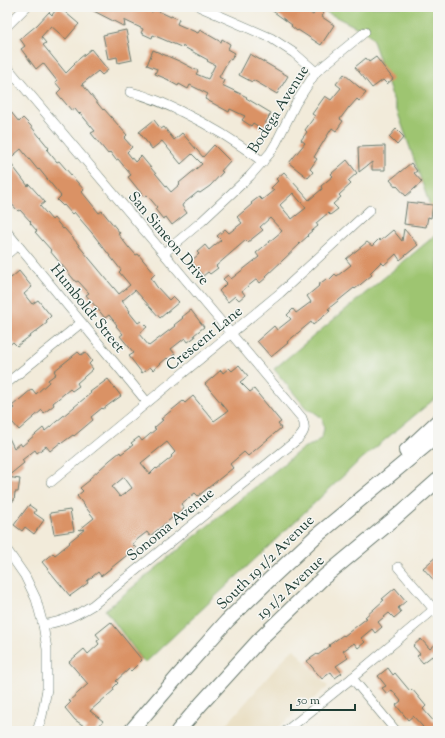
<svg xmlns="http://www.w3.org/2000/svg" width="445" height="738" viewBox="0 0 445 738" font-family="'Sorts Mill Goudy',serif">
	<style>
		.built { fill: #e7daba }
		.green { fill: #9ec571; stroke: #5e8152 }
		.building { fill: #da9265; fill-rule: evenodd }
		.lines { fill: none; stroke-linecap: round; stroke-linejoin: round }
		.minor-casing { stroke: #697a6e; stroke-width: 10 }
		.highway-casing { stroke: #697a6e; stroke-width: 16 }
		.minor { stroke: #fff; stroke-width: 9 }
		.highway { stroke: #fff; stroke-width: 14 }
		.labels { text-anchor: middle; stroke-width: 3; stroke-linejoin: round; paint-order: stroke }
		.street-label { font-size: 15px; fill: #1f3d34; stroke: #f6f6f2 }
	</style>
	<rect width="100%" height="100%" fill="#f6f6f2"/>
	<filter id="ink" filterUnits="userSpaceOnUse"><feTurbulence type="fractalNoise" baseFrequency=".025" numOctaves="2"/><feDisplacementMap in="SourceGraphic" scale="8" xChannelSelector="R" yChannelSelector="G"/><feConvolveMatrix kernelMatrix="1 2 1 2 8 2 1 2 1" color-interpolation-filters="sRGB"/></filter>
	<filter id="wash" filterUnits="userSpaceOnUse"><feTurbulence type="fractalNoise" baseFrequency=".012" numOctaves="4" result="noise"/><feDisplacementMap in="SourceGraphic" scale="16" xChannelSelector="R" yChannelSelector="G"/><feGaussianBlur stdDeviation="0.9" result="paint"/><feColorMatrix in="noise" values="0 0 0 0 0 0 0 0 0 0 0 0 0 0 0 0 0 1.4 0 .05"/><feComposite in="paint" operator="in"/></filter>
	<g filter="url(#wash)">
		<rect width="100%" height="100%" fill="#f2ebda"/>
		<path class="built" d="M294,649L328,687L274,731H221L287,655Z"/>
		<g class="green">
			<path d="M316,7H438V229L372,38L361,25L358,28Z"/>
			<path d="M438,233V396L358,462L145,663L105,610L298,452L305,447L314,444L322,437L324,428L322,418L314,412L306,408L274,369Z"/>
		</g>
		<g id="blocks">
			<g class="building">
				<path d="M58,7H59L79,24L66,39L51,26L41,37L46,43L43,45L66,73L75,64L74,63L91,49L108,70L102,75L98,71L82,84L103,110L104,109L127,135L124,138L132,147L127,152L135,162L141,156L171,192L180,184L179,183L202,164L192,154L181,164L162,141L152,149L139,132L154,120L161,129L164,127L174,140L182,133L203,157L214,145L230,161L221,171L223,172L210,186L200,193L198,192L183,204L182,206L187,213L172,225L166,217L163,219L155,209L157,207L147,195L144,197L133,183L128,177L131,175L118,159L116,160L110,152L108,154L91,133L95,131L80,113L79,114L75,109L72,111L57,93L61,89L55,82L57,81L43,63L36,69L21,49L25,46L20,39L37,25L49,12L52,15Z"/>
				<path d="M86,7H132L140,11L142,7L152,12L154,9L171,17V16L179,19L177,24L198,33L200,30L221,42L222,39L230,44L228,49L235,53L231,60L229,59L219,77L224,80L222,85L247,97L246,98L271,113L262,129L253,123L251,126L242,120L245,116L230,109L229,112L205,99L208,94L190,85L188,89L179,84L178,86L169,81V80L155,74L157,69L147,65L153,50L179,61L198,71L196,74L208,79L215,65L207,61L208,60L182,46L181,47L153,35L152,38L141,33L143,29L124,20L125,27Z"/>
				<path d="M267,7H302L313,15L318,8L324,12L322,17L334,25L321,45L298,30L297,31L291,26L292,25Z"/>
				<path d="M126,30L132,60L118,63L117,57L108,59L103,35Z"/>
				<path d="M250,54L264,62L288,76L277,94L253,80L252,82L239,75Z"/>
				<path d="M376,57L393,79L387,84L383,80L372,88L355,67L366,58L369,62Z"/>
				<path d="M344,74L366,93L359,101L357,99L349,108V107L340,119L343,121L336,131L332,128L314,157L317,159L310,169L313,172L308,178L289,163L305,143L301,140L307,132L305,130L315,116L312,114L325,96L331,100L341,88L336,84Z"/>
				<path d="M7,107L19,122L23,118L30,125L49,148L47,150L57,162L59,161L84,190L82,192L99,213L102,211L120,233L118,234L129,248V247L136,255L138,254L149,267L155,274L151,278L157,287L169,300L173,296L179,302L160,318L135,290L122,301L130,311L129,312L138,323L141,321L147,327L139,334L149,346L175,326L174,325L183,318L182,317L191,310L204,327L194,335L195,337L188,342L185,338L171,349L175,354L168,359L167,358L153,370L150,367L142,373L129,356L134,353L120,336L123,334L116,326L117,325L109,315L105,318L86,295L89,293L78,281L76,282L50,251L51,250L35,232L37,231L30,223L31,222L20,210L18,211L7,199ZM21,149L38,170L39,169L61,196L57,200L63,206L64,205L72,214L74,212L92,233L121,270L119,272L130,285L119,294L79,246V245L64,228L63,229L54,218L52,220L40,206L45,202L29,184L28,186L8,160Z"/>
				<path d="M396,129L404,137L397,145L389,137Z"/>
				<path d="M385,146V170H372V162L359,172L358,147Z"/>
				<path d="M347,160L357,173L348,181L351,184L339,195L341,197L333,204L338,209L330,215L328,213L316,223L318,226L307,235L308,236L299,244H300L266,276L267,277L260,283L257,279L242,291L245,295L239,300L235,296L228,302L219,291L227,283L223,279L228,275L231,279L259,257L256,253L282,231L270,218L260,227L263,230L248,242L246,240L216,266L218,268L210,274L208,272L203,276L191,261L199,254L197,252L205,245L209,250L221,240L217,236L225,229L229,233L242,223L237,217L252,204L251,203L259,197L262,200L274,190L271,188L278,181L276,179L284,172L309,200L322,189L321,186L333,176L331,174ZM293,193L306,208L292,219L290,216V217L280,205Z"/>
				<path d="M411,163L417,171L414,173L422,182L406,196L397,186L396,187L390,180Z"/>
				<path d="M407,202L433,205L431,218L428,217L426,227L404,224Z"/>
				<path d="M404,229L418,245L400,260L396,254L384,265L381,262L370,273L372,275L355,289L354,288L328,309L330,311L313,325L311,322L287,342L288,343L271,357L257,341L274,326L277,330L291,319L287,315L293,309L296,313L311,302L307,296L319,286L318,285L326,279L328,281L335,274L337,276L351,265L346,259L367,242L372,246L379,239L380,241L393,230L402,241Z"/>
				<path d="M19,271L32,287L24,294L32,304L38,300L51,316L46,321L47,323L17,346L13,342L7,347V273L11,278Z"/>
				<path d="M78,352L81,355L85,352L92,361L89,364L93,369L77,383L79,386L72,391L70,389L53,403L54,405L44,413L42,410L19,430L7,416V414L14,408L12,406L32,389L36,394L49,382L48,380L56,374L54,371Z"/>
				<path d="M239,365L248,376L240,382L250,392L254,389L281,422L278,424L281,428L248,456L244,452L230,464L233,468L198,496L195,493L181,504L184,508L150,536L147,532L139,538L132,544L136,548L101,576L98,572L87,581L88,583L70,596L42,562L53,553L55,555L70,543L69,542L85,529L79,530L94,518L77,496L83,491L80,488L90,480L89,479L110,460L120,452L121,454L133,445L131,443L139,437L142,441L156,429L154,428L163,420L161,419L183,401L185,403L193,396L214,421L228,411L205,384L221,370L223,373L229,368L232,371ZM167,442L175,452L171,456L172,457L157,469L156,468L150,474L141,463ZM124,477L132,488L120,497L112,487Z"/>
				<path d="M108,379L121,396L103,409L102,408L91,417L93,420L74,436L73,435L62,443L61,442L50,451L46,446L37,453L35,450L22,460L24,463L7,477V434L14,448L20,443L22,446L43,428L45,431L91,393L90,392Z"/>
				<path d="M7,477L20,479L18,492H15L14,501L7,500Z"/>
				<path d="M29,505L36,510L34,513L44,520L34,534L25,527L22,531L14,525Z"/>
				<path d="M70,510L74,531L54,534L50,513Z"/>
				<path d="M438,555V585L423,568Z"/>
				<path d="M395,588L406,601L398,608L401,612L394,618L389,613L378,622L382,627L375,633L372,629L361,638L365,642L358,648L354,643L343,651L348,658L336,666L342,673L335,678L331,672L322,679L307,661L317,654L318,655L330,646L329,645L343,635L344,636L367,618L365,617L384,600L382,599Z"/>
				<path d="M111,622L142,660L131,671L129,669L116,681L118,683L113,688L114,690L90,711L103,721L95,731H84L87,728L75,720L65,708L71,702L69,701L88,684L69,662L84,649L88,654L99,644L97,641L100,639L96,634Z"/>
				<path d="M421,639L430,649L438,642V654L433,658L432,656L423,663L417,656L420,654L413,646Z"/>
				<path d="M388,668L393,675L395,673L410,691L412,689L426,706L423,709L436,724L432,728L435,731H418L423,727L413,716L408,720L396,705L401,701L392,690L387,694L382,688L386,686L378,676Z"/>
			</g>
		</g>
	</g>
	<g filter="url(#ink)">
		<use href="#blocks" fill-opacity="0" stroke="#697a6e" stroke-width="1"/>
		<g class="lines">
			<g class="minor-casing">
				<g id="minor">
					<path d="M200,7L271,38L294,53L316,72"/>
					<path d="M7,26L26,7"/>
					<path d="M7,67L302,418C306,427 305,432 298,439L93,605C75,616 64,621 43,625"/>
					<path d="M130,92C149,96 165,104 182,112C211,126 237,142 263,162"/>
					<path d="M7,232L147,402"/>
					<path d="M164,253L202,221L250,176L270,153L276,143L296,103L316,72L365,32"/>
					<path d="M7,254L18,245"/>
					<path d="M7,383L81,323"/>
					<path d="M51,482L280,293L370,210"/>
					<path d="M7,550L25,576L36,599L43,625L47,649V689L42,716L37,731"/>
					<path d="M398,567L437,613"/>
					<path d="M352,678L396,731"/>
					<path d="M286,731L352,678L438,606"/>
				</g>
			</g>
			<g class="highway-casing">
				<g id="highway">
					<path d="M406,451L438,421"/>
					<path d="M131,731L179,675L227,621L269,580L315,537L438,435"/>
					<path d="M178,731L201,704L262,637L324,577L395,518L438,480"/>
				</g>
			</g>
			<use href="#minor" class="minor"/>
			<use href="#highway" class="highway"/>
		</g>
	</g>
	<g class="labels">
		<g class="street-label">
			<text transform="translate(278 109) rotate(-58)" y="5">Bodega Avenue</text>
			<text transform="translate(169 238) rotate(50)" y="5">San Simeon Drive</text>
			<text transform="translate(88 308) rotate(51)" y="5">Humboldt Street</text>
			<text transform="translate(204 338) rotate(-39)" y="5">Crescent Lane</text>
			<text transform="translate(170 524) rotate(-39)" y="5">Sonoma Avenue</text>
			<text transform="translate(265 562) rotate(-44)" y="5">South 19 1/2 Avenue</text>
			<text transform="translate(290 587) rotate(-43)" y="5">19 1/2 Avenue</text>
		</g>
	</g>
	<rect width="445" height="738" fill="none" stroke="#f6f6f2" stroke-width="24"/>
	<path d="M291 704v6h64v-6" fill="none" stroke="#1f3d34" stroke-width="2"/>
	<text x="297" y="704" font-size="12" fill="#1f3d34" stroke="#f6f6f2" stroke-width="3" paint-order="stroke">50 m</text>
</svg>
